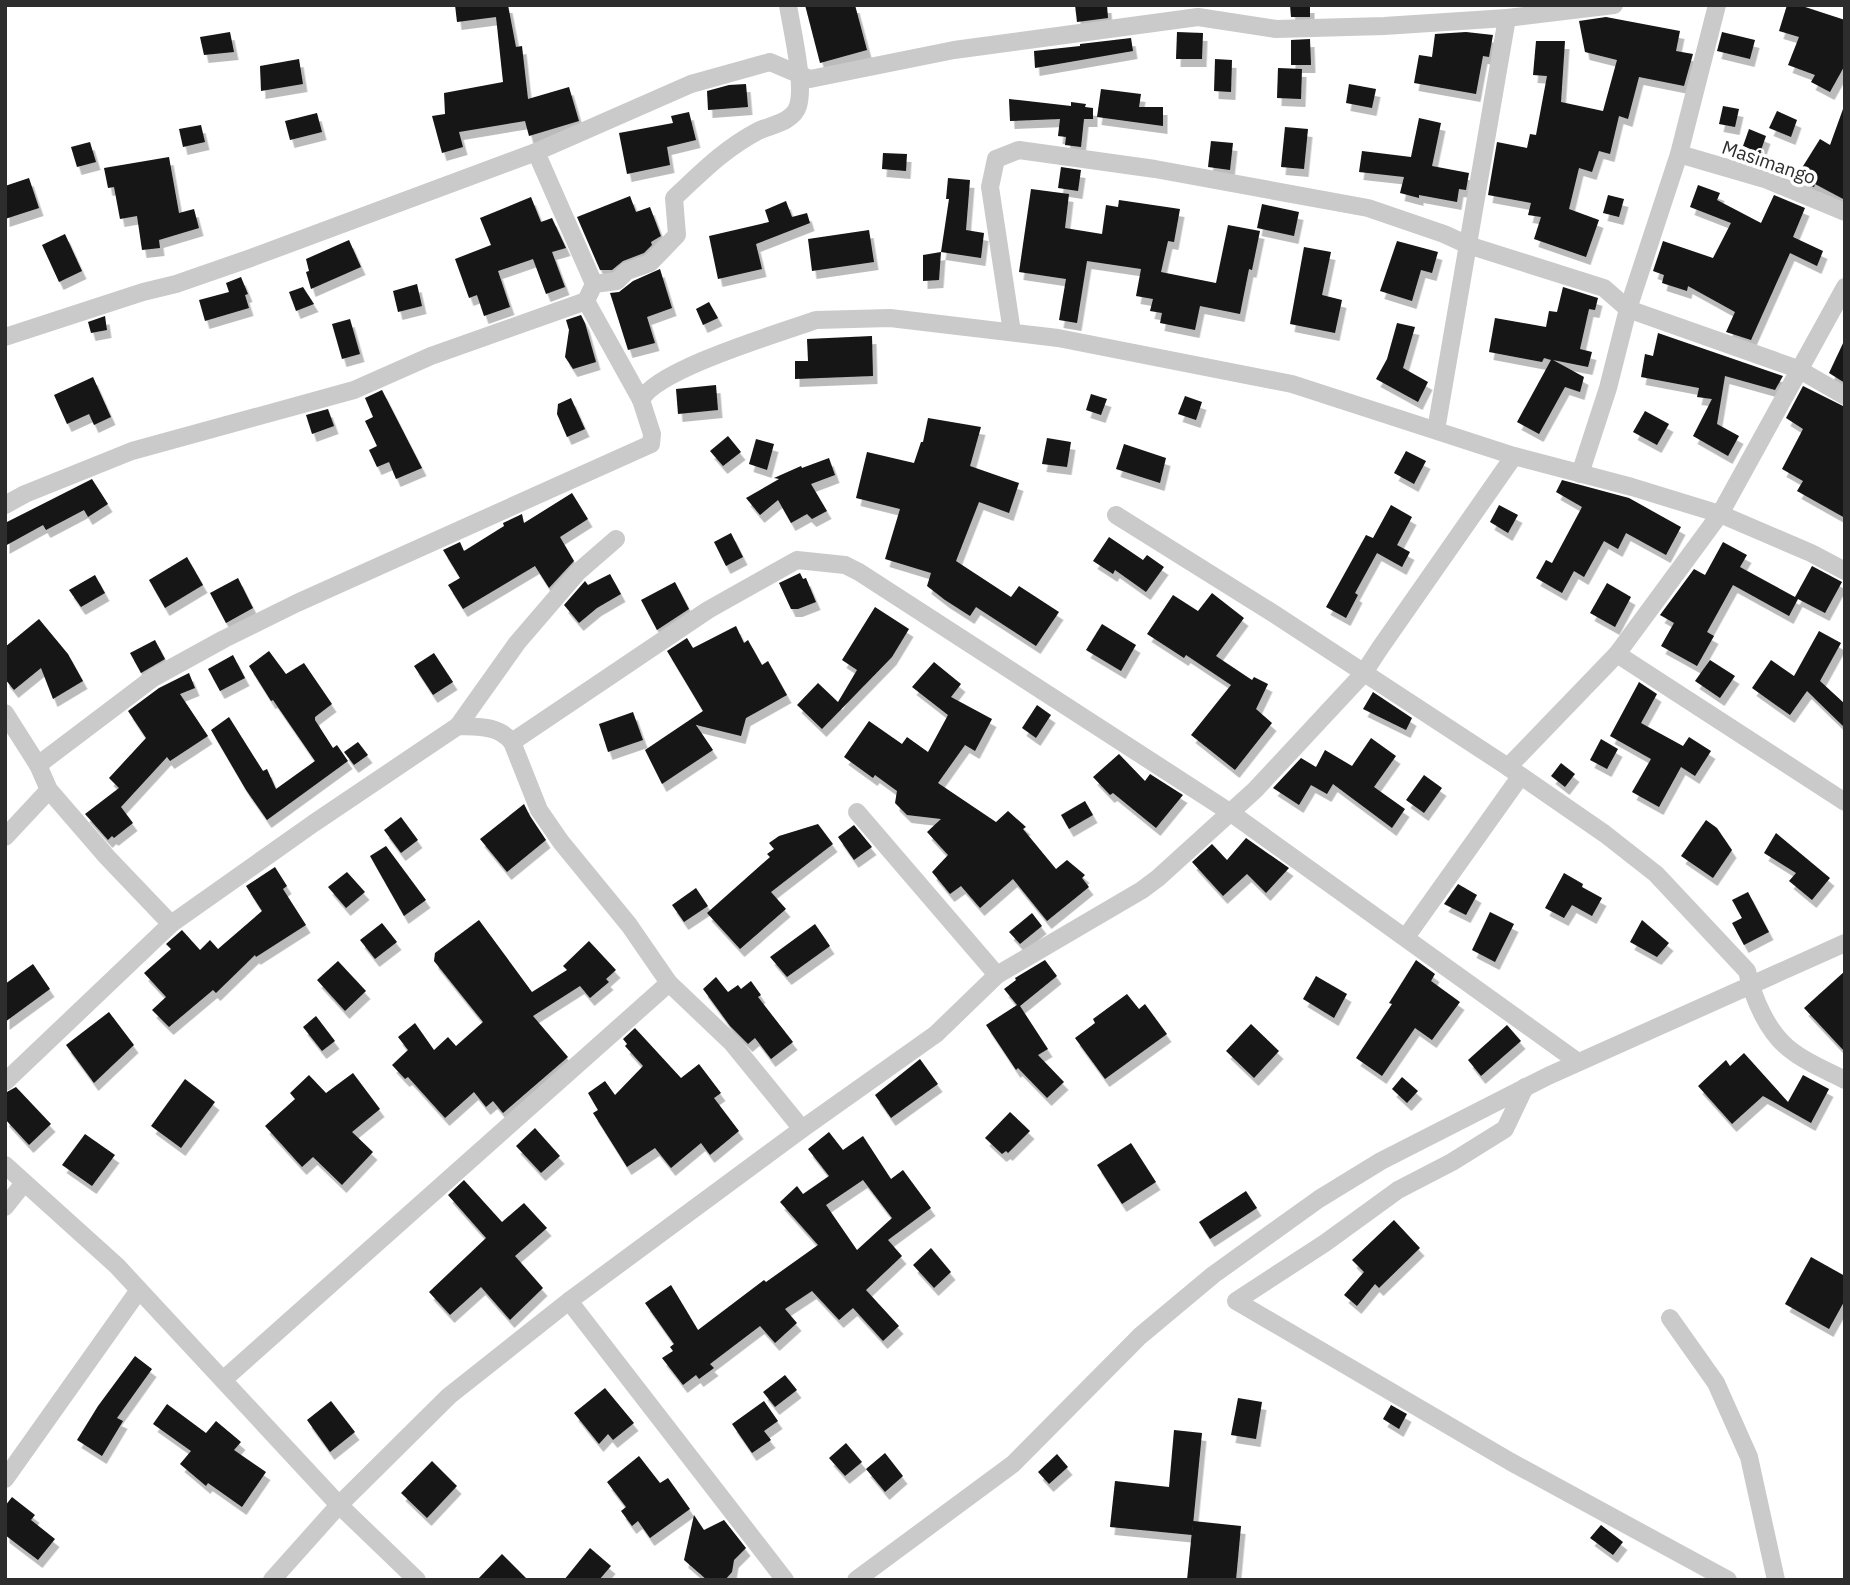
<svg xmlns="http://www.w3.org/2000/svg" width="1850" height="1585" viewBox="0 0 1850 1585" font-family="'IBM Plex Sans',sans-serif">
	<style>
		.building { fill: #141414; fill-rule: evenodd; filter: url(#shadow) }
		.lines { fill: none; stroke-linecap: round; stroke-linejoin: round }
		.street { stroke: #cacaca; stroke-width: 18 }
		.labels { text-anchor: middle; stroke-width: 7; stroke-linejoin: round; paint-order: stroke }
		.street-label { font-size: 19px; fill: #2d2d2d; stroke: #fff }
	</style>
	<defs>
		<filter id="shadow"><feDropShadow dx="4.5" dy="8" stdDeviation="0" flood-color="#0004"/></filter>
	</defs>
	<rect width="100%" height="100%" fill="#fff"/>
	<g class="building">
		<path d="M455,5H508L516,47L522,46L528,99L569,87L579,121L529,136L525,121L459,132L463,147L442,153L432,116L445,114L444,93L503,82L496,17L457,22Z"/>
		<path d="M805,5H855L867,50L820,63Z"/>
		<path d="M1075,5H1107L1108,18L1077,22Z"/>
		<path d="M1290,5H1310V17H1291Z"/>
		<path d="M1787,5H1799L1845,20V65L1830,92L1811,82L1815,75L1788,65L1799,37L1779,31Z"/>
		<path d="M1606,17L1680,31L1676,51L1693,54L1684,86L1639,77L1628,119L1619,116L1610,154L1599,151L1592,172L1579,168L1569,209L1599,220L1586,257L1534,239L1541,217L1528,215L1531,203L1488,195L1497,142L1527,148L1530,134L1536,135L1547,76L1533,75L1536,41H1565L1561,102L1603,111L1617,60L1585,52L1579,21Z"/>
		<path d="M230,32L234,52L204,55L200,37Z"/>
		<path d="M1177,32L1203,33L1202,59H1176Z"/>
		<path d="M1466,32L1493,35L1489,57L1483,56L1476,94L1414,83L1419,55L1432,57L1435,34Z"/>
		<path d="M1722,32L1755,40L1750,59L1717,51Z"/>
		<path d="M1131,38L1133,51L1035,68L1034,51L1080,46V44Z"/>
		<path d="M1310,39L1311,65H1291V40Z"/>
		<path d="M299,59L303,84L261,91L260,66Z"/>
		<path d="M1215,59L1232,60L1231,92L1214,91Z"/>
		<path d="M1278,68L1302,69L1301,99L1277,98Z"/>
		<path d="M746,84L748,107L708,110L707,91L729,85Z"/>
		<path d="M1349,84L1376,89L1372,108L1346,103Z"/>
		<path d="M1101,89L1141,94L1139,107H1163V126L1097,117Z"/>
		<path d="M1009,99L1071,106V102L1086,104L1085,107L1093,108V119H1084L1081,147L1065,145L1066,137L1058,136L1060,119L1010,121Z"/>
		<path d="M1723,106L1739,109L1735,127L1719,124Z"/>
		<path d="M1843,109H1845V200L1815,184L1814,187L1795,179L1820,139L1830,145Z"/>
		<path d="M1777,111L1797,120L1791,137L1769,128Z"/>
		<path d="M689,112L696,140L667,147L670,165L627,174L619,133L673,123L671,116Z"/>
		<path d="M317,113L322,132L290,140L285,121Z"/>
		<path d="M1419,118L1441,123L1432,166L1469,173L1466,190L1459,189L1457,202L1419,195V198L1400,193L1404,177L1359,172L1362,151L1411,157Z"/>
		<path d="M201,125L205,142L183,147L179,129Z"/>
		<path d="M1285,127L1308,129L1304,169L1281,167Z"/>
		<path d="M1749,129L1766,136L1760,153L1743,146Z"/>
		<path d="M1211,141L1233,143L1230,170L1208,167Z"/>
		<path d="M90,142L96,162L77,167L71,147Z"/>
		<path d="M883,153L907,154L906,171L882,169Z"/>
		<path d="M169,157L179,213L194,209L199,228L159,240L160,248L142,250L137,216L120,219L114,187L108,188L104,168Z"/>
		<path d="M1061,167L1081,170L1078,191L1058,188Z"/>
		<path d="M29,178L39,208L5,219V186Z"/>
		<path d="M948,178L970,180L966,230L984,233L981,258L941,252L949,199H946Z"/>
		<path d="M1698,185L1720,193L1717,200L1761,223L1774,195L1805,208L1793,237L1823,251L1817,266L1790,253L1751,340L1726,332L1735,312L1688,286L1687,291L1662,283L1664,275L1653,271L1663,241L1713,258L1731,223L1690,207Z"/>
		<path d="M1031,189L1069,194L1065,228L1102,234L1106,205L1118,207L1119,200L1180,209L1174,242L1168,241L1161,272L1216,283L1228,225L1260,231L1252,270L1249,269L1240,314L1200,306L1195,330L1160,323L1162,313L1150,311L1153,299L1136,296L1141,269L1087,261L1077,323L1059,320L1066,279L1019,272Z"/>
		<path d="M1608,195L1624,199L1619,217L1603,213Z"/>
		<path d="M630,196L636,212L650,207L661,236L651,242L652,245L644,253L623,261L612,270H600L577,217Z"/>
		<path d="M531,197L541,222L552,218L566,248L552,252L565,287L546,294L533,259L498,271L510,307L484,316L477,295L469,298L455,259L491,245L480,218Z"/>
		<path d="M786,201L792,217L807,213L810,223L756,244L762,269L718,279L709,236L769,222L765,210Z"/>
		<path d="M1262,204L1299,212L1294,236L1257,228Z"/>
		<path d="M869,230L874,262L812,271L808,239Z"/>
		<path d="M65,234L82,271L59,282L42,245Z"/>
		<path d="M349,240L361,267L311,289L306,272L309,271L306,259Z"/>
		<path d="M1397,241L1438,252L1432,273L1421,270L1412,301L1380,291Z"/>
		<path d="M1304,247L1331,252L1322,295L1342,300L1335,333L1290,324Z"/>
		<path d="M941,252L939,280L923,281V255Z"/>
		<path d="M660,269L672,308L647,317L655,343L628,350L610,293L619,292L633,281Z"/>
		<path d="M241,277L248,294L245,295L249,308L205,321L199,300L229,292L226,283Z"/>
		<path d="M417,284L422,306L398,312L393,291Z"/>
		<path d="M303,287L314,304L296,311L289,292Z"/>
		<path d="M1563,287L1598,298L1595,310L1589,309L1580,349L1592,352L1588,367L1553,360L1584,377L1580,392L1565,387L1539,434L1517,422L1551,360L1544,358L1542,362L1489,352L1495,318L1546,327L1549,311L1557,312Z"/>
		<path d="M709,302L718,318L703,325L696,309Z"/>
		<path d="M581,315L585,323L596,362L573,369L565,357L569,330L566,320Z"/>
		<path d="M105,316L107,330L91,333L88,322Z"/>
		<path d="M350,319L360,354L342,359L332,324Z"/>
		<path d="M1397,323L1415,327L1403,368L1428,382L1418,402L1376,379L1387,359Z"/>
		<path d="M1658,333L1783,376L1775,390L1725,376L1717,424L1739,436L1728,456L1693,436L1712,399L1697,397L1699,388L1641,377L1645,354L1653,356Z"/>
		<path d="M872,336L873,376L795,379V361H808L807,339Z"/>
		<path d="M1845,339V383L1829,373Z"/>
		<path d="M93,377L111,417L94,425L89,414L67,424L54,395Z"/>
		<path d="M716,385L718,410L678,414L676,389Z"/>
		<path d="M1803,386L1845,407V518L1797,491L1803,481L1782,469L1803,429L1786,418Z"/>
		<path d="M382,390L422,468L396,479L389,462L377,467L369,450L377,446L365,421L373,417L365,398Z"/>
		<path d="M1091,394L1107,399L1101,415L1086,410Z"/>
		<path d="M1185,396L1202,402L1196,420L1178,414Z"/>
		<path d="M571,398L585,429L567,437L557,414L558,404Z"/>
		<path d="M328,409L334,426L312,434L306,415Z"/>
		<path d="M1645,411L1669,424L1657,445L1633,432Z"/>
		<path d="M928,418L981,427L970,466L1019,483L1009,513L979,502L956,561L1011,597L1019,586L1059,612L1036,646L976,607L970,616L945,600L927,586L931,573L885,559L900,509L856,498L867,452L914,463L921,442H923Z"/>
		<path d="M728,436L741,452L723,466L710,451Z"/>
		<path d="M1047,438L1071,442L1067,467L1042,464Z"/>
		<path d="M756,439L774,444L767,470L749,464Z"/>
		<path d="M1124,444L1166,458L1160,483L1116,469Z"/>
		<path d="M1406,451L1426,461L1414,484L1394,473Z"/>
		<path d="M829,458L835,475L811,484L827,511L812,519L807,514L791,523L778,500L760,515L746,498L779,479L774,478L801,466L802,468Z"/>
		<path d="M92,479L108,504L88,517L84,510L46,530L43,525L5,546V523Z"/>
		<path d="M1562,480L1629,498L1681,527L1666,555L1626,533L1618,549L1604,541L1584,577L1574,571L1562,593L1536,578L1546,560L1552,563L1582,507L1556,492Z"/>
		<path d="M572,493L588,519L560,537L574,561L549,588L535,566L463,609L448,585L460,578L443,550L460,542L464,551L504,526L503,523L522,514L524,523Z"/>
		<path d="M1391,505L1412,517L1397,545L1410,552L1402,567L1377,553L1355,593L1358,595L1346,618L1326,607L1366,535L1373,538Z"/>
		<path d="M1499,505L1518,515L1508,533L1490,522Z"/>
		<path d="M731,533L743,557L726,566L714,542Z"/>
		<path d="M1109,537L1143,560L1147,555L1164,567L1146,592L1115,570L1113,574L1093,561Z"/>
		<path d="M1723,542L1747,555L1740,567L1795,597L1812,566L1842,582L1825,613L1798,599L1789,616L1733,585L1707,632L1714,636L1697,666L1661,646L1674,623L1660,615L1694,569L1705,575Z"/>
		<path d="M187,557L203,585L165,608L149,580Z"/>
		<path d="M800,573L803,579L806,578L816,602L798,609H791L779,583Z"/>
		<path d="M610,574L621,594L597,608L579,623L564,605L585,581L588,585Z"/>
		<path d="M95,575L105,593L81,607L69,590Z"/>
		<path d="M238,578L253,608L226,623L210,593Z"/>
		<path d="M675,582L689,609L657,630L641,600Z"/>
		<path d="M1607,583L1631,597L1615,627L1590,613Z"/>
		<path d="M1212,593L1244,618L1216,656L1252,680L1254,677L1268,684L1256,709L1272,723L1235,770L1191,735L1231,685L1186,655L1184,658L1147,634L1173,595L1198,611Z"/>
		<path d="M875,607L909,629L892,657L822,729L797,705L818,683L838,702L857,670L842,660Z"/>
		<path d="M39,619L68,654L83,681L53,699L41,668L14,690L5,679V647Z"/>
		<path d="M1102,624L1136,645L1121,671L1086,650Z"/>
		<path d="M736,626L744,643L748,640L762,665L768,661L787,695L746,718L741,736L696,725L713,750L662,784L645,750L703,711L667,651L687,638L693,648Z"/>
		<path d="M1819,631L1841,643L1820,681L1845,704V728L1807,691L1790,715L1752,688L1771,660L1794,676Z"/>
		<path d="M155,640L165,659L141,673L130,653Z"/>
		<path d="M269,651L286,674L304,663L332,704L315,717V720L333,748L337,745L348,761L267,820L246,790L211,730L229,717L263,771L267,769L276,789L315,761L273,700L271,701L249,666Z"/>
		<path d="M434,653L453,682L433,695L414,666Z"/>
		<path d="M233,655L245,678L220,691L208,669Z"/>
		<path d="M1710,660L1735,676L1720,698L1695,681Z"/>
		<path d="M934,662L961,684L951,697L992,719L975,751L965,745L938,783L996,822L1008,811L1026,827L1023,829L1056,869L1067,860L1085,875L1082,878L1089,887L1047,921L1013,879L980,908L961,886L950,894L932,872L948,855L927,832L941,819L907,815L895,803L897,791L875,775L873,778L844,757L869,721L902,744L907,737L928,752L948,715L912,687Z"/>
		<path d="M189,673L195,688L180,694L208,736L170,761L167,757L121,807L133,823L114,838L112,836L108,840L85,814L119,788L109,778L146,738L128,711L159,688Z"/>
		<path d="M1639,682L1657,694L1641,723L1683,746L1689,737L1711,751L1695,776L1681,767L1659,807L1632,792L1651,759L1610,736Z"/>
		<path d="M1373,692L1412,718L1406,730L1363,709Z"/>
		<path d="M1037,705L1051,715L1036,738L1022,728Z"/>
		<path d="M633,712L643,740L608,752L599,724Z"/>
		<path d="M1371,738L1396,756L1374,787L1405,809L1392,828L1333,784L1327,794L1311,785L1299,805L1273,788L1301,758L1316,767L1325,750L1352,766Z"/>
		<path d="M1601,739L1618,749L1607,769L1590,760Z"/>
		<path d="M358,742L368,755L354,765L344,752Z"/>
		<path d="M1119,754L1145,781L1150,774L1183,795L1156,828L1113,793L1110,795L1093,777Z"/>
		<path d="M1561,763L1575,774L1565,787L1551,776Z"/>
		<path d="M1424,775L1442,788L1424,813L1406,800Z"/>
		<path d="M1085,801L1093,815L1069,829L1061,815Z"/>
		<path d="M524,804L530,816L546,840L507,872L480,839Z"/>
		<path d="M401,817L418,840L401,853L384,830Z"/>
		<path d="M1706,820L1717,828L1732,850L1713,878L1681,856Z"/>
		<path d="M818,824L833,844L771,892L786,909L740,949L707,913L770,857L767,854L774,849L769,843L779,836Z"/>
		<path d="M854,825L872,847L854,860L838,837Z"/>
		<path d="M1776,833L1830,878L1812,900L1789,881L1796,873L1764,853Z"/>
		<path d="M1246,838L1289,868L1266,893L1247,874L1223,896L1192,862L1212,844L1227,860Z"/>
		<path d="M386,846L426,900L404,916L370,856Z"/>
		<path d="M275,867L287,886L283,889L306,925L256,957L255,955L216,993L213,990L169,1027L152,1010L166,997L144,973L171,949L166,944L182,930L200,950L210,940L218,949L262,911L246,886Z"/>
		<path d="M347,872L365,892L346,908L328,887Z"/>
		<path d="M1564,873L1583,884L1582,887L1602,898L1592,916L1572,905L1564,918L1545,908Z"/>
		<path d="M1458,884L1477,895L1466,915L1444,904Z"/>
		<path d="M696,888L708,906L684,922L672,905Z"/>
		<path d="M1748,892L1769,932L1744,945L1732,923L1742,918L1732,900Z"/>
		<path d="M1490,912L1514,924L1495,962L1472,950Z"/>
		<path d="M1032,913L1042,926L1020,944L1009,932Z"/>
		<path d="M479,920L532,992L567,970L563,966L589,941L616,970L606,979L609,982L590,998L580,986L533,1016L568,1057L503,1113L493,1101L486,1107L474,1092L445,1118L408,1077L405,1079L392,1065L408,1050L398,1037L415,1023L434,1050L448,1037L456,1046L483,1022L434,961L435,953Z"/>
		<path d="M1642,920L1669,943L1657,957L1630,942Z"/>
		<path d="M382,923L397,942L375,959L360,940Z"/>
		<path d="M815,924L830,946L787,977L770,957Z"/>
		<path d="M1045,960L1057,976L1020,1006L1048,1049L1038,1055L1064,1082L1047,1098L1018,1068L1016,1070L986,1025L1017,1005L1004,989L1016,980L1015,978Z"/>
		<path d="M1416,960L1435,974L1431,981L1460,1002L1432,1040L1415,1028L1382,1076L1356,1058L1392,1004L1389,1003Z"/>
		<path d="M338,961L366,991L345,1011L317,980Z"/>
		<path d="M33,964L50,989L5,1022V984Z"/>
		<path d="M1845,971V1052L1804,1008Z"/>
		<path d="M1316,976L1347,994L1334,1018L1303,999Z"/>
		<path d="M716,977L728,992L738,985L741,989L751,981L761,995L758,997L793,1042L771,1059L755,1038L748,1044L730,1026L703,989Z"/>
		<path d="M1127,994L1139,1009L1145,1004L1167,1034L1105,1079L1075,1038L1095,1023L1093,1019Z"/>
		<path d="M109,1012L134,1045L94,1083L66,1045Z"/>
		<path d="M316,1016L335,1041L322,1051L303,1027Z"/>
		<path d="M1251,1024L1279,1051L1254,1078L1226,1051Z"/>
		<path d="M1507,1025L1521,1041L1481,1076L1468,1060Z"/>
		<path d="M635,1028L681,1078L699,1064L721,1093L714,1098L739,1131L710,1155L701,1143L671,1168L655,1148L627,1167L593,1113L598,1110L588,1093L605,1081L615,1095L643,1066L625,1046L627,1044L623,1039Z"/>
		<path d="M1744,1053L1788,1102L1803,1075L1829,1089L1811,1123L1763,1096L1732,1124L1698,1086L1726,1060L1730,1066Z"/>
		<path d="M920,1059L938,1084L891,1118L875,1095Z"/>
		<path d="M353,1073L380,1109L352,1132L373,1152L342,1185L313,1157L302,1167L265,1126L295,1099L290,1093L309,1075L326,1093Z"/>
		<path d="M1402,1077L1418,1091L1407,1103L1392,1089Z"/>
		<path d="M185,1079L215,1102L181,1148L151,1126Z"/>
		<path d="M16,1087L51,1124L29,1145L5,1119V1093Z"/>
		<path d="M1010,1112L1030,1131L1008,1153L1006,1151L1002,1154L985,1138Z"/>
		<path d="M535,1128L560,1156L541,1173L516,1146Z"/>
		<path d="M829,1132L843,1150L863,1136L891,1179L903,1170L931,1208L888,1240L902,1256L866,1290L899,1326L883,1341L853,1308L839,1320L812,1291L785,1309L797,1323L775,1343L760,1326L710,1364L714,1368L699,1379L696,1375L683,1385L662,1358L673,1351L670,1347L674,1344L645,1303L671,1285L698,1330L764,1280L766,1282L818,1245L780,1202L797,1186L803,1194L829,1176L808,1149ZM863,1180L892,1218L857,1250L826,1205Z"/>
		<path d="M85,1134L115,1155L92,1186L62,1165Z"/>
		<path d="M1131,1143L1156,1182L1122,1204L1097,1165Z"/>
		<path d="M464,1180L502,1222L524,1203L547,1228L515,1256L543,1288L510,1320L481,1287L450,1315L429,1292L486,1238L448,1195Z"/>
		<path d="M1246,1191L1257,1208L1210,1239L1199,1222Z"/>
		<path d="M1394,1220L1420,1248L1379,1288L1375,1284L1357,1306L1344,1295L1364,1272L1352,1260Z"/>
		<path d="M931,1248L951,1272L934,1288L913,1265Z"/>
		<path d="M1811,1257L1845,1276V1300L1829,1329L1785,1304Z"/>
		<path d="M135,1356L152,1369L117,1418L123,1421L102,1456L77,1440L98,1406Z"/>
		<path d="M785,1375L797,1390L775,1407L763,1392Z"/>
		<path d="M605,1388L634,1423L613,1440L608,1434L599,1444L574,1413Z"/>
		<path d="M1238,1398L1262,1402L1256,1439L1231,1435Z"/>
		<path d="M331,1401L355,1432L330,1452L307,1420Z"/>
		<path d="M764,1401L778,1421L764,1431L771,1440L752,1453L732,1424Z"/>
		<path d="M167,1404L206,1433L216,1421L241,1442L234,1450L266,1472L242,1507L208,1483L206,1486L180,1464L191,1451L153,1424Z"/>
		<path d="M1391,1405L1407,1414L1399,1429L1383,1419Z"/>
		<path d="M1174,1430L1202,1433L1192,1535L1110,1527L1115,1481L1169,1487Z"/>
		<path d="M846,1443L862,1462L845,1476L829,1458Z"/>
		<path d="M885,1453L903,1476L885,1492L866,1469Z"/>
		<path d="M1057,1454L1068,1467L1049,1484L1038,1472Z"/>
		<path d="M639,1456L660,1483L668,1478L690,1509L650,1538L638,1521L632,1526L621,1511L626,1507L607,1482Z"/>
		<path d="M432,1461L457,1486L427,1518L401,1493Z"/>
		<path d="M12,1497L35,1515L31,1520L55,1539L38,1560L5,1535V1506Z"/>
		<path d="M694,1515L704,1530L724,1520L746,1548L734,1560L732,1572L725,1580H707L684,1560Z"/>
		<path d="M1193,1521L1241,1526L1236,1580H1187Z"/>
		<path d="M1601,1525L1623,1542L1613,1555L1590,1538Z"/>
		<path d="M590,1548L611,1566L599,1580H564Z"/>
		<path d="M502,1554L528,1580H477Z"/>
	</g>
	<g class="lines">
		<g class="street">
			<path d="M536,152L594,284"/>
			<path d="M1679,154L1765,179L1845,212"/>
			<path d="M586,301L641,400"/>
			<path d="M1012,332L990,187L996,159L1019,150L1155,169L1368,208L1444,234L1468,245L1604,288L1628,309L1798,369L1845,396"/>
			<path d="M5,337L143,292L176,284L248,259L536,152L691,84L770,62L810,79L954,50L1198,17L1276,29L1384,26L1507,18L1614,5"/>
			<path d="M1436,430L1507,18"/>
			<path d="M1580,474L1608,388L1628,309L1679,154L1717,5"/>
			<path d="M5,505L25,494L132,451L354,390L431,356L586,301L594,284L617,281L627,271L650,263L677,235L674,198C702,172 724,149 758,131C771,125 793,122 798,106C805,83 792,31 788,5"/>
			<path d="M1116,515L1268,610L1508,767L1605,834L1656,874L1747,971C1753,998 1768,1034 1792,1051C1807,1063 1828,1071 1845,1080"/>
			<path d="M1617,654L1845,802"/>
			<path d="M5,713L38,765L49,790L107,857L171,924"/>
			<path d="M458,726C478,727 498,725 512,742L539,810L561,842L629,925L669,983L732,1043L802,1129"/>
			<path d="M512,742L708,610L797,560L845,565L859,572L1231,813L1578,1062"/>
			<path d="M38,765L153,678L224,639L297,603L651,444L652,434L641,400C657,369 780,333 816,320L890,318L1058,338L1292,384L1514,456L1632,487L1720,514L1811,553L1845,571"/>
			<path d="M1508,767L1617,654L1720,514L1845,287"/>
			<path d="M857,812L997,975"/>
			<path d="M5,837L49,790"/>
			<path d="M1406,937L1520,777"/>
			<path d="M5,1082L171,924L314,823L458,726L517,643L578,572L616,539"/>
			<path d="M1525,1087L1505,1129L1452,1162L1398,1190L1325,1243L1236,1301L1511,1462L1728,1580"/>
			<path d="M5,1165L117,1266L339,1505L417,1580"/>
			<path d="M5,1207L24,1183"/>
			<path d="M569,1301L785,1580"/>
			<path d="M1670,1318L1716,1383L1749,1457L1776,1580"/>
			<path d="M223,1380L669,983"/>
			<path d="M5,1479L139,1290"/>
			<path d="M272,1580L339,1505L449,1396L569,1301L802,1129L936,1034L997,975L1142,890L1158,878L1255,790L1363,674L1380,648L1514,456"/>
			<path d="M856,1580L1013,1464L1140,1336L1213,1275L1319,1199L1381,1161L1548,1076L1845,943"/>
		</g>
	</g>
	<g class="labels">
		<g class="street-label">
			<text transform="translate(1769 162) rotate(19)" y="7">Masimango</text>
		</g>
	</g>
	<rect width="1850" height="1585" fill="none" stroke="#2d2d2d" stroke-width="14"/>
</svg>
